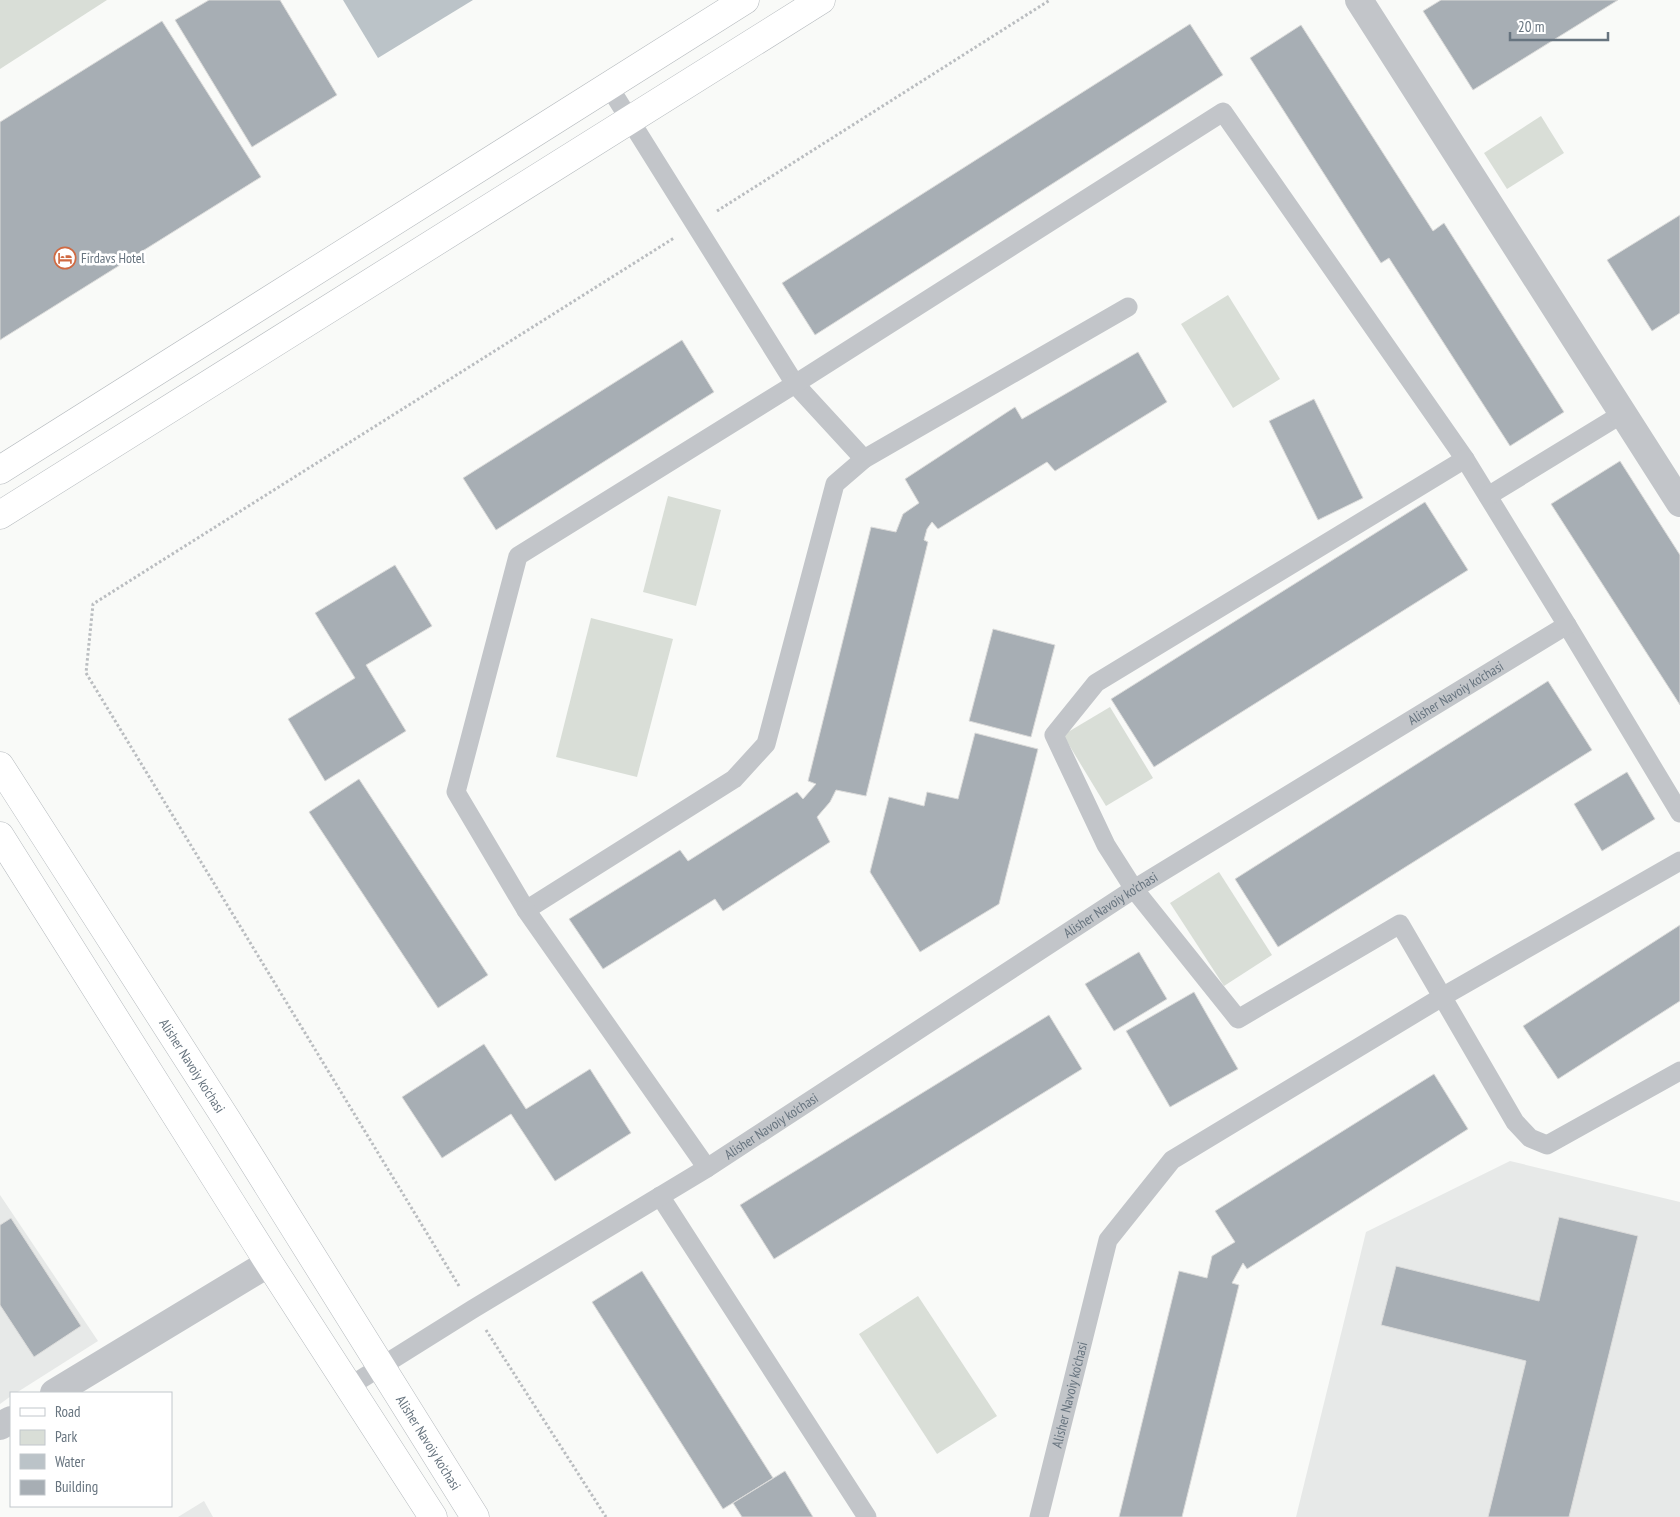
<svg xmlns="http://www.w3.org/2000/svg" width="1680" height="1517" viewBox="0 0 1680 1517" font-family="'PT Sans Narrow',sans-serif">
	<style>
		.built { fill: #e7e9e8 }
		.green { fill: #d9ded7 }
		.water { fill: #bbc3c8 }
		.building { fill: #a7aeb4; stroke: #dbdbda }
		.lines { fill: none; stroke-linecap: round; stroke-linejoin: round }
		.secondary-casing { stroke: #b4b9bd; stroke-width: 29 }
		.path { stroke: #babdc0; stroke-width: 3; stroke-dasharray: 2.5 2.5; stroke-linecap: butt }
		.lane { stroke: #c2c5c9; stroke-width: 19 }
		.street { stroke: #c2c5c9; stroke-width: 28 }
		.secondary { stroke: #fff; stroke-width: 28 }
		.labels { text-anchor: middle; stroke-width: 5; stroke-linejoin: round; paint-order: stroke }
		.poi-label { font-size: 14px; fill: #67747f; stroke: #fff; text-anchor: start }
		.street-label { font-size: 14px; fill: #67747f; stroke: #fff }
	</style>
	<rect width="100%" height="100%" fill="#f9faf8"/>
	<g class="built">
		<path d="M1510,1161L1680,1202V1517H1296L1366,1232Z"/>
		<path d="M0,1195L98,1341L16,1393H11V1396L0,1404Z"/>
		<path d="M204,1501L213,1517H178Z"/>
	</g>
	<g class="green">
		<path d="M0,0H107L0,69Z"/>
		<path d="M1541,116L1564,153L1507,189L1484,153Z"/>
		<path d="M1228,295L1280,379L1233,408L1181,324Z"/>
		<path d="M668,496L721,510L696,606L643,592Z"/>
		<path d="M591,618L673,639L637,777L556,757Z"/>
		<path d="M1110,707L1153,778L1106,806L1063,735Z"/>
		<path d="M1219,872L1272,955L1224,986L1170,903Z"/>
		<path d="M918,1296L997,1416L937,1454L859,1334Z"/>
	</g>
	<path class="water" d="M343,0H473L378,58Z"/>
	<g class="building">
		<path d="M209,0H280L337,95L252,147L175,20Z"/>
		<path d="M1441,0H1618L1473,90L1423,11Z"/>
		<path d="M162,21L261,177L0,340V122Z"/>
		<path d="M1190,24L1223,75L815,335L782,283Z"/>
		<path d="M1301,25L1433,231L1444,223L1564,412L1510,446L1389,258L1381,263L1250,58Z"/>
		<path d="M1680,215V313L1652,331L1607,260Z"/>
		<path d="M682,340L714,392L496,530L463,478Z"/>
		<path d="M1138,352L1167,402L1055,471L1047,462L938,529L932,522L927,529L924,540L928,542L866,796L836,790L830,802L817,817L830,842L723,911L715,899L603,969L569,919L680,850L688,861L797,792L803,799L816,784L808,781L871,527L896,532L903,514L919,503L905,479L1015,407L1022,419Z"/>
		<path d="M1314,399L1363,498L1318,520L1269,421Z"/>
		<path d="M1620,461L1680,555V705L1551,504Z"/>
		<path d="M1425,502L1468,570L1154,767L1111,699Z"/>
		<path d="M395,565L432,626L366,665L406,731L325,781L288,719L355,678L315,613Z"/>
		<path d="M993,629L1055,645L1031,737L969,721Z"/>
		<path d="M1548,681L1592,750L1278,947L1235,879Z"/>
		<path d="M975,733L1038,749L999,904L920,952L870,872L889,797L924,806L927,792L958,799Z"/>
		<path d="M1627,772L1655,819L1602,851L1574,804Z"/>
		<path d="M359,779L488,975L438,1008L309,812Z"/>
		<path d="M1680,925V1001L1558,1079L1523,1026Z"/>
		<path d="M1139,952L1167,999L1114,1031L1085,984Z"/>
		<path d="M1194,992L1238,1069L1170,1107L1126,1031Z"/>
		<path d="M1049,1015L1082,1069L774,1259L740,1205Z"/>
		<path d="M484,1044L526,1109L590,1069L631,1133L555,1181L511,1114L442,1158L402,1097Z"/>
		<path d="M1434,1074L1468,1129L1247,1269L1243,1263L1232,1283L1239,1285L1182,1517H1119L1179,1271L1207,1278L1212,1256L1235,1242L1215,1211Z"/>
		<path d="M1559,1217L1638,1236L1569,1517H1488L1526,1361L1381,1325L1396,1266L1539,1301Z"/>
		<path d="M11,1218L81,1326L34,1357L0,1305V1225Z"/>
		<path d="M642,1271L773,1478L723,1509L592,1302Z"/>
		<path d="M785,1471L813,1517H742L733,1503Z"/>
	</g>
	<g class="lines">
		<g class="secondary-casing">
			<g id="secondary">
				<path d="M0,470L745,0"/>
				<path d="M0,515L821,0"/>
				<path id="s3" d="M0,766L227,1120L475,1517"/>
				<path d="M0,836L269,1263L433,1517"/>
			</g>
		</g>
		<g class="path">
			<path d="M717,211L1050,0"/>
			<path d="M459,1286L86,673L93,604L674,238"/>
			<path d="M486,1330L606,1517"/>
		</g>
		<g class="lane">
			<path d="M608,85L795,384L864,459"/>
			<path d="M1128,307L864,459L835,484L766,744L734,779L526,910L456,792L518,556L795,384L1223,112L1465,459L1567,625L1680,813"/>
			<path d="M1465,459L1096,683L1054,735L1106,845L1134,889L1238,1019L1400,924L1515,1122L1530,1138L1547,1145L1680,1071"/>
			<path d="M1488,496L1622,414"/>
			<path d="M526,910L707,1168"/>
			<path d="M660,1196L867,1517"/>
			<path id="s1" d="M350,1386L473,1309L707,1168L1134,889L1567,625"/>
			<path id="s2" d="M1039,1517L1108,1240L1172,1160L1442,997L1680,861"/>
		</g>
		<g class="street">
			<path d="M1359,0L1680,503"/>
			<path d="M54,1393L269,1263"/>
			<path d="M0,1426L11,1420"/>
		</g>
		<use href="#secondary" class="secondary"/>
	</g>
	<defs>
		<g id="hotel-ring" transform="scale(1.125)"><circle r="9.5" fill="#fff" stroke="#d06a42" stroke-width="1.5"/><path d="M-6-4.5h1.5V1H6V5H4.5V3h-9V5H-6ZM-4 0a1.8 1.8 0 1 1 3.6 0ZM.5 0V-2.5h3Q6-2.5 6 0Z" fill="#d06a42"/></g>
	</defs>
	<g fill-rule="evenodd">
		<use href="#hotel-ring" x="65" y="258"/>
	</g>
	<g class="labels">
		<g class="poi-label">
			<text x="81" y="263">Firdavs Hotel</text>
		</g>
		<g class="street-label">
			<text dy="5" stroke="none"><textPath href="#s1" startOffset="1305">Alisher Navoiy ko'chasi</textPath></text>
			<text dy="5" stroke="none"><textPath href="#s1" startOffset="900">Alisher Navoiy ko'chasi</textPath></text>
			<text dy="5" stroke="none"><textPath href="#s3" startOffset="356">Alisher Navoiy ko'chasi</textPath></text>
			<text dy="5" stroke="none"><textPath href="#s1" startOffset="495">Alisher Navoiy ko'chasi</textPath></text>
			<text dy="5" stroke="none"><textPath href="#s2" startOffset="126">Alisher Navoiy ko'chasi</textPath></text>
			<text dy="5" stroke="none"><textPath href="#s3" startOffset="801">Alisher Navoiy ko'chasi</textPath></text>
		</g>
	</g>
	<rect x="10" y="1392" width="162" height="115" fill="#ffffff" stroke="#c2c7cc"/>
	<rect x="20" y="1408" width="25" height="8" fill="#ffffff" stroke="#c2c7cc"/>
	<text x="55" y="1417" font-size="15" fill="#67747f">Road</text>
	<rect x="20" y="1430" width="25" height="15" fill="#d9ded7" stroke="#c2c7cc"/>
	<text x="55" y="1442" font-size="15" fill="#67747f">Park</text>
	<rect x="20" y="1454" width="25" height="15" fill="#bbc3c8" stroke="#c2c7cc"/>
	<text x="55" y="1467" font-size="15" fill="#67747f">Water</text>
	<rect x="20" y="1480" width="25" height="15" fill="#a7aeb4" stroke="#c2c7cc"/>
	<text x="55" y="1492" font-size="15" fill="#67747f">Building</text>
	<path d="M1510 32v8h98v-8" fill="none" stroke="#67747f" stroke-width="2.5"/>
	<text x="1518" y="32" font-size="15" fill="#67747f" stroke="#ffffff" stroke-width="4" paint-order="stroke">20 m</text>
</svg>
